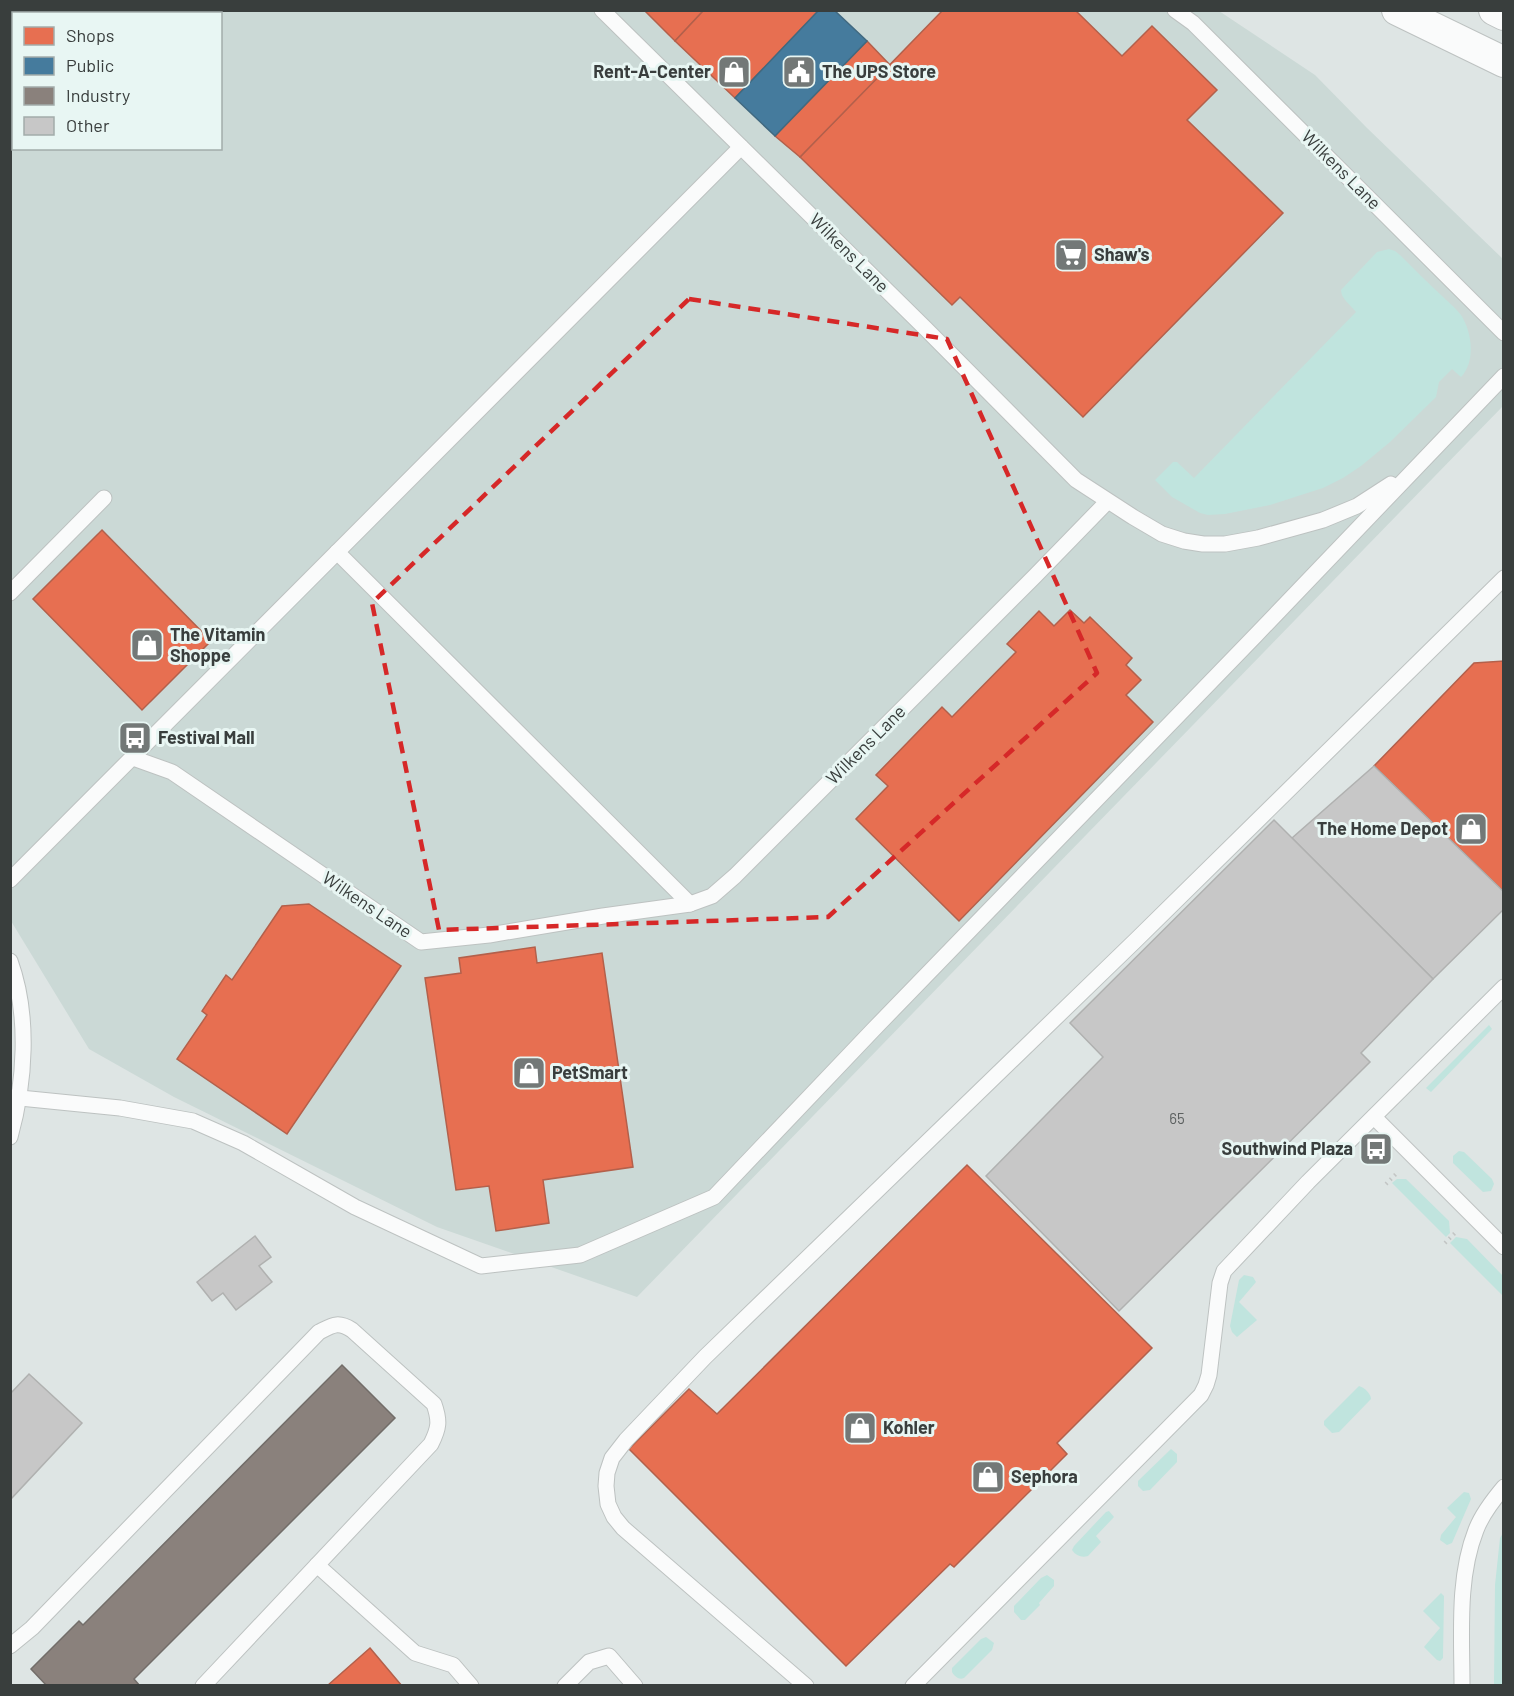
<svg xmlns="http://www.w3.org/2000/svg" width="1514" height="1696" viewBox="0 0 1514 1696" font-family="Barlow,sans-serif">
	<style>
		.built { fill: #cbd9d6; fill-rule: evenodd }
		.green { fill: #c0e4de }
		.shops { fill: #e76f51; stroke: #b3604b; stroke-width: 1.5 }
		.public { fill: #457b9d; stroke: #416980; stroke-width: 1.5 }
		.industry { fill: #8a817c; stroke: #726d69; stroke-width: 1.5 }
		.building { fill: #c7c7c7; stroke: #b0b1b0; stroke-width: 1.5 }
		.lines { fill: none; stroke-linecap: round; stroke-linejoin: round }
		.service-casing { stroke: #bdc2c1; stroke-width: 17 }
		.minor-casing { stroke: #bdc2c1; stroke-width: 32 }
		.path { stroke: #c2c5c4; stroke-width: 4; stroke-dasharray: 1.5 4.5; stroke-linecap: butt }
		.service { stroke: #fafbfb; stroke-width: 15 }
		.minor { stroke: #fafbfb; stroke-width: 30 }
		.marked { fill: none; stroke: #d62828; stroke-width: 4.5; stroke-dasharray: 12 8; stroke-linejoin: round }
		.labels { text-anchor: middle; stroke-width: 6; stroke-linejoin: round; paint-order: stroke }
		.number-label { font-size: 15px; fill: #5c6060 }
		.poi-label { font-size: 18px; font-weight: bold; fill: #393e3d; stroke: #e8f6f3; text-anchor: start }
		.street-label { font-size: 18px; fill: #393e3d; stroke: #e8f6f3 }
	</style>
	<rect width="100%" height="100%" fill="#dee5e4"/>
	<path class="built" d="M11,11H1219L1315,75L1367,128L1503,259V406L637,1297L437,1227L174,1097L89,1049L11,921ZM14,14H220V148H14Z"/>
	<g class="green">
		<path d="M1389,249L1395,251L1400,255C1414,269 1427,282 1441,295C1447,301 1456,308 1461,315C1472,332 1476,361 1461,377L1452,369L1439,382L1436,397L1390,442L1361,466L1343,478L1323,488L1270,505L1225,514L1208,515L1200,513L1172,497L1155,480L1173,462H1177L1194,478L1356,312C1351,305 1341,299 1341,290L1377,252Z"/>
		<path d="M1489,1025L1492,1029L1431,1092L1426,1088Z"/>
		<path d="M1459,1151L1464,1152L1492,1179L1494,1184L1491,1191L1483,1192L1453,1163V1156Z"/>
		<path d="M1397,1179H1406L1449,1221L1450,1233L1446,1237L1392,1183Z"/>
		<path d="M1456,1237L1467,1239L1503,1276V1296L1450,1243Z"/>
		<path d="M1244,1275L1253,1277L1256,1282L1239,1302L1257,1320L1237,1337L1232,1332L1230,1326L1239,1280Z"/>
		<path d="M1359,1386C1364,1387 1371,1394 1371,1399L1339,1432L1332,1433L1324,1425V1421Z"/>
		<path d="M1171,1449L1177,1454V1462L1150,1490L1143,1491L1138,1486V1481Z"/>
		<path d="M1464,1492L1469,1493L1471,1499L1452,1543L1447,1545L1440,1540L1441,1535L1456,1517L1447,1508Z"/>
		<path d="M1109,1511L1114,1517L1096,1536L1101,1542L1088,1556C1082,1558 1076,1556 1072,1550L1074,1546L1106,1512Z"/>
		<path d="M1503,1533V1685H1494L1495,1585L1500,1538Z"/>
		<path d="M1047,1575L1054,1580V1586L1039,1603L1040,1605L1025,1620H1021L1014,1612V1606L1041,1578Z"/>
		<path d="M1441,1593L1444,1596L1443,1658L1440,1661L1437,1660L1424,1647L1440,1628L1423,1611Z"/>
		<path d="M986,1637L994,1643L992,1650L964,1678C959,1680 955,1677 952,1672V1668L981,1639Z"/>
	</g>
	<g class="shops">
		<path d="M10,10H21L24,14H14V65L10,68Z"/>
		<path d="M21,10H67L64,14H24Z"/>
		<path d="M644,10H704L675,41Z"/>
		<path d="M704,10H819L735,98L675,41Z"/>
		<path d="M943,10H1075L1122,56L1152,26L1217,90L1187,120L1283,213L1083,417L960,297L952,305L800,157Z"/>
		<path d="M867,41L890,65L800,157L775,136Z"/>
		<path d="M102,530L211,641L142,710L33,599Z"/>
		<path d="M1070,610L1084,623L1090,617L1132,658L1126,665L1141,680L1126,695L1153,722L959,921L856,819L888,786L876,775L942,707L952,717L1016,652L1007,644L1039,611L1054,626Z"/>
		<path d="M1504,661V892L1374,766L1474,663Z"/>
		<path d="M309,904L401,966L287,1134L177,1059L207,1015L202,1011L226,975L232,980L282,906Z"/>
		<path d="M535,947L537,963L602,953L633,1167L543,1180L549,1223L496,1231L489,1186L456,1190L425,978L461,973L459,958Z"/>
		<path d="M967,1165L1152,1348L1057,1443L1067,1454L954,1567L950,1564L846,1666L629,1449L689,1389L717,1414Z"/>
		<path d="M370,1648L402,1686H327Z"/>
	</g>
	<path class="public" d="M819,10H834L867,41L775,136L735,98Z"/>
	<path class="industry" d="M342,1365L395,1418L134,1679L140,1686H47L31,1669L79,1621L83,1625Z"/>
	<g class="building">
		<path d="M1374,766L1504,892V909L1433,979L1292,838Z"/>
		<path d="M1274,820L1433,979L1361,1053L1370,1062L1119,1311L986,1176L1103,1057L1070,1023Z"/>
		<path d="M255,1236L271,1257L259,1266L272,1282L236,1310L223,1293L212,1301L197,1282Z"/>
		<path d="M29,1374L82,1423L10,1500V1394Z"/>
	</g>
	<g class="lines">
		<g class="service-casing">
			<g id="service">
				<path d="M602,10L925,328L1076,480L1133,517L1162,534L1184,541L1203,544H1225L1258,538L1323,520L1357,506L1391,484"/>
				<path d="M1175,10L1193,23L1504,333"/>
				<path d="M133,14L136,10"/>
				<path d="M10,136L14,133"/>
				<path d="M337,552L690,904"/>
				<path d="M10,593L104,498"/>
				<path d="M133,758L172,772L421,942L489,935L603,916L690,904L712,896L735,876L1035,576L1107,502"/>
				<path d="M10,880L741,147"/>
				<path d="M10,961C30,1016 25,1083 10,1137"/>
				<path d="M10,1097L120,1108L193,1121L243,1143L355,1207L481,1266L580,1255L714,1197L873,1030L1255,636L1504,376"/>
				<path d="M1374,1117L1504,1247"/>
				<path d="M317,1565L415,1653L453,1665L471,1686"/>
				<path d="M10,1646L32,1628L319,1332C333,1325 338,1321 352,1330L434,1404C440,1421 439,1428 431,1444L203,1686"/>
				<path d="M565,1686L589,1662L609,1656L635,1686"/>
				<path d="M806,1686L623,1528L614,1517L608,1504L606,1486L607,1473L612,1458L626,1440L705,1357L1136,940L1504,578"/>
				<path d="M913,1686L1201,1395L1206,1385L1209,1375L1220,1283L1224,1271L1308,1182L1504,987"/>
				<path d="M1462,1686C1462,1635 1457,1578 1476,1530C1482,1514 1493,1500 1504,1487"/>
			</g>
		</g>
		<g class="minor-casing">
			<g id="minor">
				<path d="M1397,10L1504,62"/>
				<path d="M1494,10L1504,15"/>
			</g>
		</g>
		<g class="path">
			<path d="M1386,1184L1398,1172"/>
			<path d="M1445,1243L1457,1231"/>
		</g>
		<use href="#service" class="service"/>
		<use href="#minor" class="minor"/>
	</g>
	<path class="marked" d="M689,299L947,339L1097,673L828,917L439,930L372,603Z"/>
	<defs>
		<g id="shop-square" transform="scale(1.725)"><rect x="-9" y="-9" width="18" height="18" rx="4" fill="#737877" stroke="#e8f6f3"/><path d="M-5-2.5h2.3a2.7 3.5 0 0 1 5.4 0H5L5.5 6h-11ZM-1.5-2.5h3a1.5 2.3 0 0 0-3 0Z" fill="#fff"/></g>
		<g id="civic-square" transform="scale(1.725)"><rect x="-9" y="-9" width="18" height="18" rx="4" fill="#737877" stroke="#e8f6f3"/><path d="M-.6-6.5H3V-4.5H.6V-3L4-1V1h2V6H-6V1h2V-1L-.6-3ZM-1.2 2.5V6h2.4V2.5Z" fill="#fff"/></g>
		<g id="supermarket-square" transform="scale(1.725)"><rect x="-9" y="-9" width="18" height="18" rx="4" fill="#737877" stroke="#e8f6f3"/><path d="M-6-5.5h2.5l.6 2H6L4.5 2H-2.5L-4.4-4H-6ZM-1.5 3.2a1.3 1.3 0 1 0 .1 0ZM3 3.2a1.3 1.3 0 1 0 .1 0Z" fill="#fff"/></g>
		<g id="bus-square" transform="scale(1.725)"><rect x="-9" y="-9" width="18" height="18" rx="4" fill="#737877" stroke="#e8f6f3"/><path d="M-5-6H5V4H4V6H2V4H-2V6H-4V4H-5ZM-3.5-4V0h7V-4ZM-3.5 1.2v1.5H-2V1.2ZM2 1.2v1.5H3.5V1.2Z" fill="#fff"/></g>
	</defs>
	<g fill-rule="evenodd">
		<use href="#shop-square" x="734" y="72"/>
		<use href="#civic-square" x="799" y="72"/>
		<use href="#supermarket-square" x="1071" y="255"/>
		<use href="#shop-square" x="147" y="645"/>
		<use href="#bus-square" x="135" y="738"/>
		<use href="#shop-square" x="1471" y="829"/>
		<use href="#shop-square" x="529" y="1073"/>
		<use href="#bus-square" x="1376" y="1149"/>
		<use href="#shop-square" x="860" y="1428"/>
		<use href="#shop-square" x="988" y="1477"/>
	</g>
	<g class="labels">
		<g class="number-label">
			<text x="1177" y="1124">65</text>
		</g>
		<g class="poi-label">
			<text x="711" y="78" text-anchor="end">Rent-A-Center</text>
			<text x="822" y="78">The UPS Store</text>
			<text x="1094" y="261">Shaw's</text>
			<text x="170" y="641">The Vitamin<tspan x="170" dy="21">Shoppe</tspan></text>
			<text x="158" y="744">Festival Mall</text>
			<text x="1448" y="835" text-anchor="end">The Home Depot</text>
			<text x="552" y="1079">PetSmart</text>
			<text x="1353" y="1155" text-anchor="end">Southwind Plaza</text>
			<text x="883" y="1434">Kohler</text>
			<text x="1011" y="1483">Sephora</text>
		</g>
		<g class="street-label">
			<text transform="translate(1341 170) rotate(45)" y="6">Wilkens Lane</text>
			<text transform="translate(849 253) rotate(45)" y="6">Wilkens Lane</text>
			<text transform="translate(866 745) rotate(-45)" y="6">Wilkens Lane</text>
			<text transform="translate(367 905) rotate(34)" y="6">Wilkens Lane</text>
		</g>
	</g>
	<rect width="1514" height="1696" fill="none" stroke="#393e3d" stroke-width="24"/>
	<rect x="12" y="12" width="210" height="138" fill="#e8f6f3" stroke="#a2acaa" stroke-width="1.5"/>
	<rect x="24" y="27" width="30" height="18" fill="#e76f51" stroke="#a2acaa" stroke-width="1.5"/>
	<text x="66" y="42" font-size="18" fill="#393e3d">Shops</text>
	<rect x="24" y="57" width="30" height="18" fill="#457b9d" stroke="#a2acaa" stroke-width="1.5"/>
	<text x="66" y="72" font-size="18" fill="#393e3d">Public</text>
	<rect x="24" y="87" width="30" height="18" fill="#8a817c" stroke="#a2acaa" stroke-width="1.5"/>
	<text x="66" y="102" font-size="18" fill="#393e3d">Industry</text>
	<rect x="24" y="117" width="30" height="18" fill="#c7c7c7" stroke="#a2acaa" stroke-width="1.5"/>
	<text x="66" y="132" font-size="18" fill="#393e3d">Other</text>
</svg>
